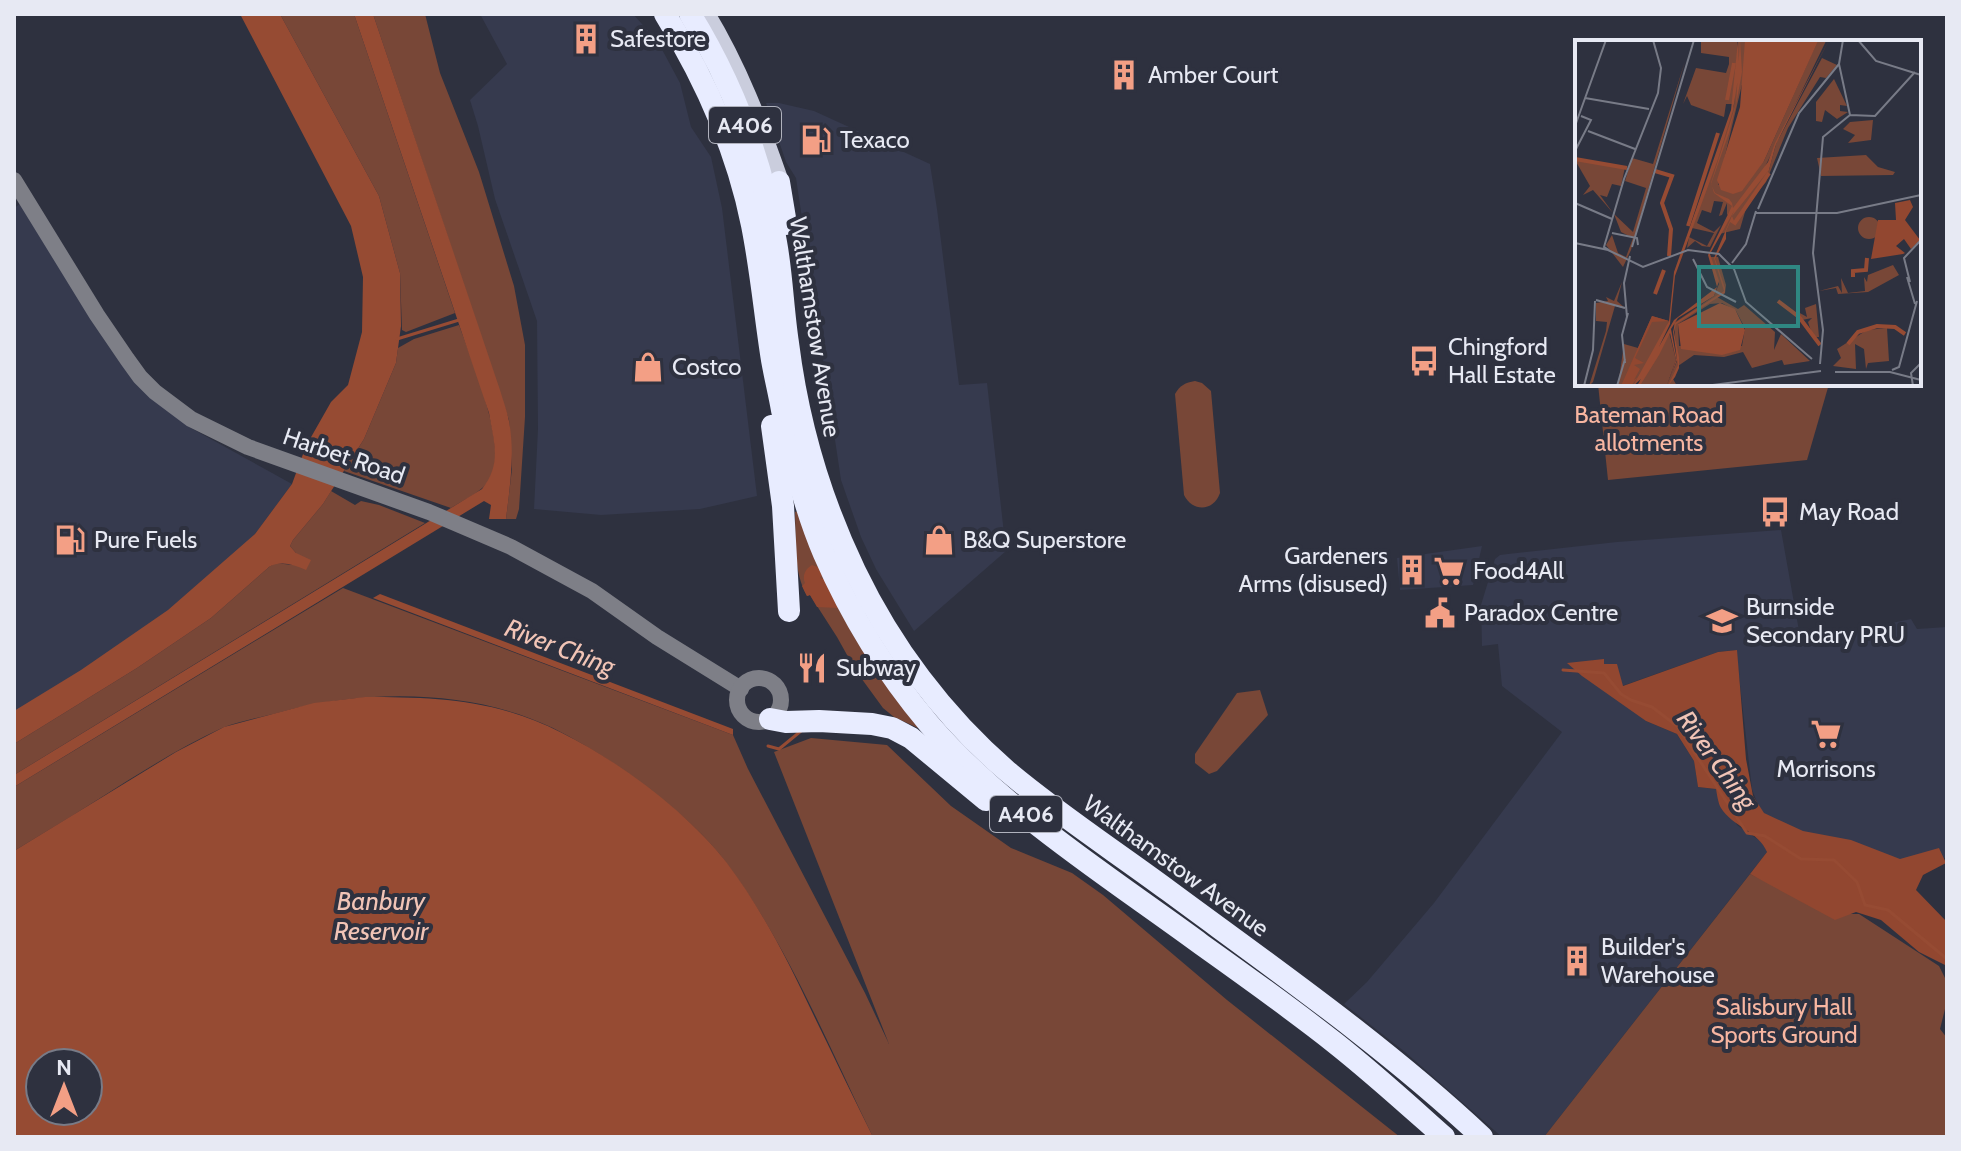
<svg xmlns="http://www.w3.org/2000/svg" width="1961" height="1151" viewBox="0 0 1961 1151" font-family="Cabin,sans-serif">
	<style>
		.built { fill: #363a4e }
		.green { fill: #784737 }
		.forest { fill: #924730 }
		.water { fill: #964b33; fill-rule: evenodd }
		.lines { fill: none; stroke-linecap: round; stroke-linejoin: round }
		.stream { stroke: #964b33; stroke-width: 3 }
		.minor { stroke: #7e7f87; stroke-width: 16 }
		.major { stroke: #cacddd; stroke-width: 20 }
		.highway { stroke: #e8ecff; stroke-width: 22 }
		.labels { text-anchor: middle; stroke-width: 8; stroke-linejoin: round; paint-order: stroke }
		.shield { fill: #2e313f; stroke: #b0b2bd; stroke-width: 2 }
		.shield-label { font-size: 22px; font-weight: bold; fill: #e7e9f3 }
		.poi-label { font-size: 24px; fill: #e7e9f3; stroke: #2e313f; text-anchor: start }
		.street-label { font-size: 24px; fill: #e7e9f3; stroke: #2e313f }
		.park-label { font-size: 24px; fill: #f8b6a1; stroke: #2e313f }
		.water-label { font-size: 26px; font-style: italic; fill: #f1c4b6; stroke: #2e313f }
		.inset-river { fill: none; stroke: #964b33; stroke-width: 4 }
		.inset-road { fill: none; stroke: #787b87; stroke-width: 2 }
		.view { fill: #2f8782; fill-opacity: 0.15; stroke: #2f8782; stroke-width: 4 }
		.inset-edge { fill: none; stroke: #e7e9f3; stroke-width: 4 }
	</style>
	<rect width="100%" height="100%" fill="#2e313f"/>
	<g class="built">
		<path d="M480,14H633L658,42L680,83L691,127L711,157L722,208L757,496L700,509L601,515L534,509L538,429L537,321L495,199L478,126L470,100L507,64Z"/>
		<path d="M766,103H779L814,111L930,164L937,209L959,385L987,383L1006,551L914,631L876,569L861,537L841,480L796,178L786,162Z"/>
		<path d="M20,204L96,322L189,427L292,484L255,534L181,608L14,718V208Z"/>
		<path d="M1781,530L1801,642L1911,619L1917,629L1947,627V857L1890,878L1762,816L1752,789L1736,650L1718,652L1622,686L1604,664V660H1592L1646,721L1677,734L1694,761L1698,787L1716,789L1737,825L1763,843L1767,852L1544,1137H1502L1405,1052L1344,1004L1367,982L1434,903L1562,732L1502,686L1498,644L1482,646L1481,605L1495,559L1500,555L1508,554L1617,542Z"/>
		<path d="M1482,546L1473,585L1400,590L1397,558Z"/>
	</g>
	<g class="green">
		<path d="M280,14H354L455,313L406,332L402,330L400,273L379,196Z"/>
		<path d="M373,14H425L440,73L479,172L514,286L525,345V417L519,509L516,519H506L512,469L509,420Z"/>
		<path d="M459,325C471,359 508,446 491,477C483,492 465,499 451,508L344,471L364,439L396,363L398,348L414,339Z"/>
		<path d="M1195,381L1202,383L1211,391L1220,493C1214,511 1193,513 1184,495L1175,394C1180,385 1185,383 1195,381Z"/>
		<path d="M1598,384H1829L1807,460L1608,480Z"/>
		<path d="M331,491L355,505L361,501L379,505L425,523L14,775V744L137,668L211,618L269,567L275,563L293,565L296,553L290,546L293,540L323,504Z"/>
		<path d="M799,511L919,727L918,728L894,717L883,708L856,671L837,637L810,595L807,596C793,571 796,540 795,512Z"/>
		<path d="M343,588L733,735L748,769L865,993L889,1044L774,752L811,738L887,745L951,806L1011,848L1072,873L1103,895L1227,1000L1400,1137H873C828,1045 789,948 728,865C707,836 679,812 650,790C620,766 587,745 553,728C472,689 366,689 281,712C262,717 240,721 222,728C189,743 158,762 127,781C90,805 52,828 14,851V787Z"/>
		<path d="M1260,690L1268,715L1217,771L1209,774L1195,763V754L1237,693Z"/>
		<path d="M1750,874L1833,914H1859L1939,966L1947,982V1001L1940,1029L1947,1038V1137H1544Z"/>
	</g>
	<g class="forest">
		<path d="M812,565L820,568L823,574L820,578L824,579L838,608L817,607L810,595L807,596L802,586L805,583C802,576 805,569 812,565Z"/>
		<path d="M1737,650L1746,759L1753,796L1764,813L1803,831L1851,840L1900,859L1939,848L1946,863L1923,875L1916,890L1947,922V966L1919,952L1881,920L1856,912L1835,920L1750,874L1767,852C1759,832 1732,826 1721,808C1718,803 1717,794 1716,789L1698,787L1694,761L1677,734L1646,721L1582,676L1567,663L1604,659V664H1617L1623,686L1718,652Z"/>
	</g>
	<g class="water">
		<path d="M240,14H280L379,196L400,273L401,326L396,363L364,439L323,504L293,540L290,546L296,553L311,560L306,570C294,565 281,560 269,567L211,618L137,668L14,744V711L81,670L168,610L255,534L292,484L306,446L331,402L348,385L362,332L363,277L351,226Z"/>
		<path d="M354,14H373L500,390C503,400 507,411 509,421C515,454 510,486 506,519H489L491,505L484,501L14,787V775L482,489C502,464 494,443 489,413Z"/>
		<path d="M380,594L733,729V735L373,598Z"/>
		<path d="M365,697C414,697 463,698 510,712C583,733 681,803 727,863C763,911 789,963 814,1016C834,1057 853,1097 873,1137H14V851L176,752L224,727L314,703ZM88,1063V1111H40V1063Z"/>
	</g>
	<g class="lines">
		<g class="stream">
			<path d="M397,339L459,320"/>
			<path d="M1563,670L1604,673L1621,694L1631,700L1652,707L1677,726L1747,833L1765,836L1801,859L1834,860L1857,882L1865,905L1888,910L1947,959"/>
			<path d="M768,746L779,749L801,731"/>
		</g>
		<g class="minor">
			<path d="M14,180L97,315L127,359L140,377L155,392L191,419L248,447L429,512L511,547L592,591L657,637L741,689"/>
			<circle cx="759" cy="700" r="22"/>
		</g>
		<path class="major" d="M705,14C737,67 759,124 779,182"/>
		<g class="highway">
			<path d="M665,14C705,79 737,150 752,225C761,270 765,316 772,360C775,377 779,393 782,410C793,459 804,507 824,554C851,616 886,673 929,724C1004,811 1111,878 1202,945C1247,977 1292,1009 1335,1043C1373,1073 1408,1105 1444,1137"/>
			<path d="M690,14C733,84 762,161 776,242C782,275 783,310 788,343C798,423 820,498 855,571C891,646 943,716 1007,771C1058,814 1115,851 1169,891C1276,970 1385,1046 1482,1137"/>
			<path d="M779,182L786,224"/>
			<path d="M772,426L783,506L789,611"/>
			<path d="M770,719L786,722L819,721L872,724L892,728L911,738L986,800"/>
		</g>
	</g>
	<defs>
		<g id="building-bare" transform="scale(2.4)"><path d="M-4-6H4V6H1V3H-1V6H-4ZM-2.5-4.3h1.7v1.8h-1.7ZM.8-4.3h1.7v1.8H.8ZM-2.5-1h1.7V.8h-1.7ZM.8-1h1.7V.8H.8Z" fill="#f39f85" stroke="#2e313f" stroke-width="2.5" paint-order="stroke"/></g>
		<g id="fuel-bare" transform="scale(2.4)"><path d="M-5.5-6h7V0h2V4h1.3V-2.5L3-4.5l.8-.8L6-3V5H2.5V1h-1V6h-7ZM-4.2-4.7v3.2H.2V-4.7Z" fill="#f39f85" stroke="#2e313f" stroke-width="2.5" paint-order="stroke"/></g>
		<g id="bus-bare" transform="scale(2.4)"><path d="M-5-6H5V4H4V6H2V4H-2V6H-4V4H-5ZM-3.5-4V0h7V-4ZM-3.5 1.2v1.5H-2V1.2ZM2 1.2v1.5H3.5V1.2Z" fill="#f39f85" stroke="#2e313f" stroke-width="2.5" paint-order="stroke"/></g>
		<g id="shop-bare" transform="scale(2.4)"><path d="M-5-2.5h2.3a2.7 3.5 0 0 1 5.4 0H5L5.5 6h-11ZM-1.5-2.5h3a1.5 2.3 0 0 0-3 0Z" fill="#f39f85" stroke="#2e313f" stroke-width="2.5" paint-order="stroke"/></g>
		<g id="supermarket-bare" transform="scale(2.4)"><path d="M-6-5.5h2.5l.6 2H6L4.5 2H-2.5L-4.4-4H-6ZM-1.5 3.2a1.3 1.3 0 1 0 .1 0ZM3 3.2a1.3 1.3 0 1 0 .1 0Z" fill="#f39f85" stroke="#2e313f" stroke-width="2.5" paint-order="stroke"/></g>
		<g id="civic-bare" transform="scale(2.4)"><path d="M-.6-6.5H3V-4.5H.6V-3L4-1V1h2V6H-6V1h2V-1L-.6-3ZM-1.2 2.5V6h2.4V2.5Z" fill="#f39f85" stroke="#2e313f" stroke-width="2.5" paint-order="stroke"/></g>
		<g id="school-bare" transform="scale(2.4)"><path d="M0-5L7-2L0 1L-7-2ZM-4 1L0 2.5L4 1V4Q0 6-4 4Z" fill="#f39f85" stroke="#2e313f" stroke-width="2.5" paint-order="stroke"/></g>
		<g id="restaurant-bare" transform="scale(2.4)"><path d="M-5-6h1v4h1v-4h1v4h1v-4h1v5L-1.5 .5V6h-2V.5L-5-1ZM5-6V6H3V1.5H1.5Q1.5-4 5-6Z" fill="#f39f85" stroke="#2e313f" stroke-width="2.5" paint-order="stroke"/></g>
	</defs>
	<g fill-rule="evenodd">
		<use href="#building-bare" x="586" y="39"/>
		<use href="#building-bare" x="1124" y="75"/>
		<use href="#fuel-bare" x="816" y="140"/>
		<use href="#bus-bare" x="1424" y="361"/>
		<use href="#shop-bare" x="648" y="367"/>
		<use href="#bus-bare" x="1775" y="512"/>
		<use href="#fuel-bare" x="70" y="540"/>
		<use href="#shop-bare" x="939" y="540"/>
		<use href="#building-bare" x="1412" y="570"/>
		<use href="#supermarket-bare" x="1449" y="571"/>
		<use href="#civic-bare" x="1440" y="613"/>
		<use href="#school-bare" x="1722" y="621"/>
		<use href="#restaurant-bare" x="812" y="668"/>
		<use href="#supermarket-bare" x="1826" y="734"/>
		<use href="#building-bare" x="1577" y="961"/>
	</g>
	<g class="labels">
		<g class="shield">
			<rect x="709" y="107" width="72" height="36" rx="6"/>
			<rect x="990" y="796" width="72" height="36" rx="6"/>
		</g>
		<g class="shield-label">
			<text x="745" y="133">A406</text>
			<text x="1026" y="822">A406</text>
		</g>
		<g class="poi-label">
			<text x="610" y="47">Safestore</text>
			<text x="1148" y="83">Amber Court</text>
			<text x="840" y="148">Texaco</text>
			<text x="1448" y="355">Chingford<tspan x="1448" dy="28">Hall Estate</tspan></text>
			<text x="672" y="375">Costco</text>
			<text x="1799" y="520">May Road</text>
			<text x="94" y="548">Pure Fuels</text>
			<text x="963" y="548">B&amp;Q Superstore</text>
			<text x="1388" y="564" text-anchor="end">Gardeners<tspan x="1388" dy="28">Arms (disused)</tspan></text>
			<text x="1473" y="579">Food4All</text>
			<text x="1746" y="615">Burnside<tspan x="1746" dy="28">Secondary PRU</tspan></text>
			<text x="1464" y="621">Paradox Centre</text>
			<text x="836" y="676">Subway</text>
			<text x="1826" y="777" text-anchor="middle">Morrisons</text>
			<text x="1601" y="955">Builder's<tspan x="1601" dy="28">Warehouse</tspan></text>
		</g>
		<g class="street-label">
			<text transform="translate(815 327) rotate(81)" y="8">Walthamstow Avenue</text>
			<text transform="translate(344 456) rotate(19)" y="8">Harbet Road</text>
			<text transform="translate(1176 866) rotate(36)" y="8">Walthamstow Avenue</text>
		</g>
		<g class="park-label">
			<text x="1649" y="423">Bateman Road<tspan x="1649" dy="28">allotments</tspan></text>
			<text x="1784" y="1015">Salisbury Hall<tspan x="1784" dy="28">Sports Ground</tspan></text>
		</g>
		<g class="water-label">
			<text transform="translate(560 647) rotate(21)" y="9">River Ching</text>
			<text transform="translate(1717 760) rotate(54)" y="9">River Ching</text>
			<text x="381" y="910">Banbury<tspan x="381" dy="30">Reservoir</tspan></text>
		</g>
	</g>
	<g transform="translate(1575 40)">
		<rect width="346" height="346" fill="#2e313f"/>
		<path d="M126,0H162L163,33L157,64H151L149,77L116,65L112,56L108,64L121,28L151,33L154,24V17L126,13ZM163,0H170V32L143,145L189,121L243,0L251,1L188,131L194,130L201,104L247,18L262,25L251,38L245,37L213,88L191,142L172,165L165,189L144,194L158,171L152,175V163L147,175L144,176L148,162L139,161L136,173L127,170L122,183L139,192L146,185L135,207L127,206L120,201L112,208L114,197L132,206L139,193L117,188L159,65ZM110,21L56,210L48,227L31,205L37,195L43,213L51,217L58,198L46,192L39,174L58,192L71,148L50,141L57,118L78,124ZM259,39L272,66L265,65V71L273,72L262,79L250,70L247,82L241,81V62ZM298,80L296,100L273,103L280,95L268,89L275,82ZM291,115L303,127L320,132L318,135L246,136L242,118ZM0,120L50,127L46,146L37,144L32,157L25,155L38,173L18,150L8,155L15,146ZM283 188a11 11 0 1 1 22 0a11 11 0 1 1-22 0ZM134,217H143L151,245L150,253L142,257L163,269L169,265L200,292L199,310L206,294L235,321L209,325L207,320L177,328L168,312L149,317L119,315L103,326L98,339L102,346H62L94,292L101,320L92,345L102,321L99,283L139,256L144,244ZM147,263L161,271L170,288L167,306H104L103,284L135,264ZM318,225L324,235L293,252L263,254L261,248L244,251L263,246L267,253L266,238L273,253L290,251L289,237L292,242L293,235ZM47,242L42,261L51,269L40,266L18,342L14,346L31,291L32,282L21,281V263L33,261L31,257L39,261ZM241,264L244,297H238L233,282L237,278L227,280L223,272L232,277L230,268ZM77,276L94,281L81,310L60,344L43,346L49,304L63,308ZM312,288L314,321L293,323L291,329L289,309L280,304L281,329L258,326L266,318L262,309L292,290Z" fill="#784737" fill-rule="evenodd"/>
		<path d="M335,160L338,167L330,180L345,200L336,209L329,199L321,206L330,213L328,214L296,219L303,180H321L320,163ZM77,276L94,281L77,282L60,318L69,323L59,325L65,329L59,340L63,337L56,346H46Z" fill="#924730"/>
		<path d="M163,0L164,32L158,70L143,119L100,236L95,284L80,315L66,339L58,346L94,281L99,232L156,70ZM165,0L167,32L161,65L154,93L136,144L140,153L154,159L157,163L158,168L193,122L200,103L254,0L201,104L194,130L157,176L161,186L155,182L151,191V199L140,219L150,248V253L101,284L99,292L104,317V328L100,337L93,346L103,325L98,292L100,283L149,251L139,218L159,171L135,214L144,241L139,256L103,278L96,289L102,320L92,346L101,320L95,293L84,315L66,344L62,346L99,280L142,247L133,215L157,166L139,153L136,143L161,64ZM170,0L243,1L189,121L167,151L158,154L146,150L142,140L165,67ZM145,263L160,269L170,290L165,310L147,315L106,309L103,284Z" fill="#964b33"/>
		<path class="inset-river" d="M152,60L159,23M0,119L52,128M80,131L97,136L87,163L96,189L94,216M159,184L194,133M113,186L143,93M278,237V231L291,230L292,218M80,254L89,230M203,261L224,277L245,305M273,304L283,292L302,286L320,287L330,294"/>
		<path class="inset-road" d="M268,0L264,24L275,75M283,0L301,21L346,35M10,58L74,69M0,86L31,0M13,91L60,109M0,111L16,80L6,76M0,163L37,179M183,169L224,73L264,24M180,173H262L346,155M37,193L62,198L63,205M0,203L33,210L68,227L113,210L144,214L159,229L171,262L237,319M57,207L119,0M34,210L29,207L49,139L83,53L86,28L78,0M118,219L132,247L161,262M157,223L171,204L181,171M332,237L340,264M335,242L329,218L346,200M21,260L50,268M52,277L49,243L55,216M50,323L47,295L53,273M245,324L248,290L238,213L248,97L275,75L300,76L340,32M317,330L324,327L342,261M260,332H315L346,340M9,346L18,310L20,261M42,346L50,319M130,346L246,331M338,346L336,333L346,323"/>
		<path class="view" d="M124,227H223V286H124Z"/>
		<rect width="346" height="346" class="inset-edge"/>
	</g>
	<rect width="1961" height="1151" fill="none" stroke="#e7e9f3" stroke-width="32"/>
	<g transform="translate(64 1087)"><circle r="38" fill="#2e313f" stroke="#787b87" stroke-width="2"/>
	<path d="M0-6L14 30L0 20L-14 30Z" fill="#f39f85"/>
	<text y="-12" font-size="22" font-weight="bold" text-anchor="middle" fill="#e7e9f3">N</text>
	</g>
</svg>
